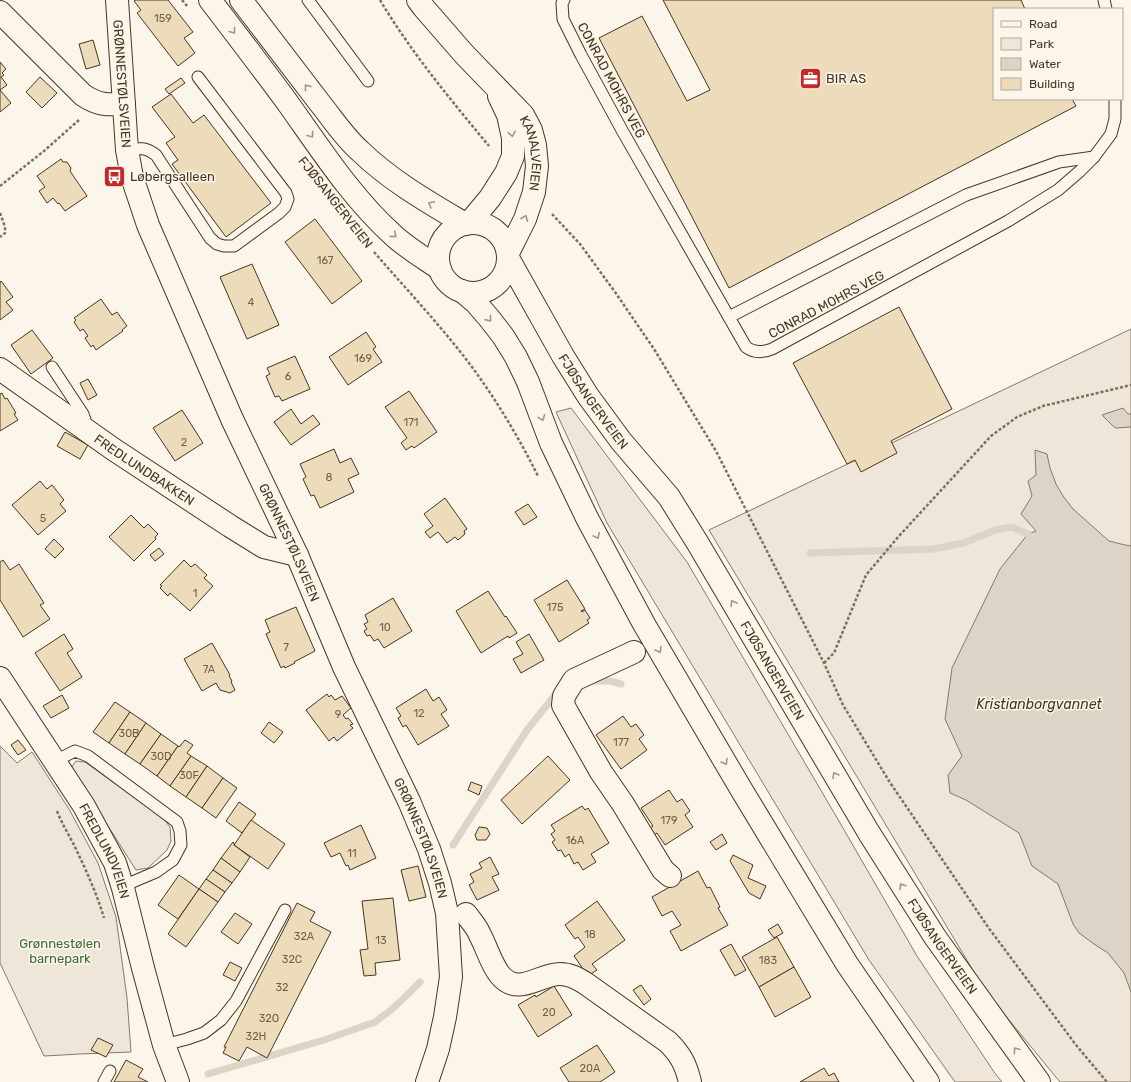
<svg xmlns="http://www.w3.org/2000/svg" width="1131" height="1082" viewBox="0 0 1131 1082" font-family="Rubik,sans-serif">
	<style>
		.green { fill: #ede6d9; stroke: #887966 }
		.water { fill: #dcd4c6; stroke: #887966 }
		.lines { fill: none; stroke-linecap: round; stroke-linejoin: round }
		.stream { stroke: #dcd4c6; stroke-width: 7 }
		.building { fill: #ecdcbc; stroke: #4a3520 }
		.lane-casing { stroke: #4a3520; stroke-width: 13 }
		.street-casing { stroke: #4a3520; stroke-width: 24 }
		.secondary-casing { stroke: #4a3520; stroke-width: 24 }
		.highway-casing { stroke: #4a3520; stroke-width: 24 }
		.path { stroke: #7f6f5c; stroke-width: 2.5; stroke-dasharray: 3 2; stroke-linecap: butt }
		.lane { stroke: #fbf6e9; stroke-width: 11 }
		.street { stroke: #fbf6e9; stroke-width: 22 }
		.secondary { stroke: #fbf6e9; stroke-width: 22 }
		.highway { stroke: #fbf6e9; stroke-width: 22 }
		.oneway { stroke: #a29684 }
		.labels { text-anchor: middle; stroke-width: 3; stroke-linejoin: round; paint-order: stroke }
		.number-label { font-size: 11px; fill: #725f47 }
		.poi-label { font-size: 13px; fill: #4a3520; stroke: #fbf6e9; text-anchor: start }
		.street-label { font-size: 13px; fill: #4a3520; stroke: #fbf6e9 }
		.park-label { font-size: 13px; fill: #436837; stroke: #fbf6e9 }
		.water-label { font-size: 14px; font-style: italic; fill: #4a3520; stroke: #fbf6e9 }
	</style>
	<rect width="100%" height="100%" fill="#fbf6e9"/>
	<g class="green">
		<path d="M1131,329V1082H1060L986,992L709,530Z"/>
		<path d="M571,408L687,562L836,816L917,956L994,1072L1002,1082H955L869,960L607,523L556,412Z"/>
		<path d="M0,746L17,763L32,752L69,809L98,863L116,917L127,998L131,1052L80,1054L44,1056L0,963Z"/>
		<path d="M76,761L85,762L163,818L170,827L171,841L167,850L148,868L136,870L71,768Z"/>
	</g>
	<g class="water">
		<path d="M1123,408L1128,414H1131V427L1115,428L1102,415Z"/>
		<path d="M1035,450L1047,454L1050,468L1056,484L1063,496L1073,509L1109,541L1125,545L1131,546V992L1124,973L1108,953L1094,944L1079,933L1073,924L1058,884L1032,866L1019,833L966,800L950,793L948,775L962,756L945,719L952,668L1000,569L1028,534L1036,531L1021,514L1032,496L1028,481L1036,475Z"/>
	</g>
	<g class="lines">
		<g class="stream">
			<path d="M810,553L933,549L964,543L995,530L1012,527L1028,534"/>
			<path d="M589,681H610L621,684"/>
			<path d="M453,845L527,730L559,690"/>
			<path d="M208,1074L324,1040L375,1022L391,1010L406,996L420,982"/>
		</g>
	</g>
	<g class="building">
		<path d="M136,0H168L193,32L184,38L195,53L178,66L137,13L141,10L134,1Z"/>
		<path d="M663,0H1021L1025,9H994V99H1072L1076,106L729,288L599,38L642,16L687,101L710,90Z"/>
		<path d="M93,40L100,65L86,69L79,44Z"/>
		<path d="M0,62L6,69L2,73L4,75L1,77L7,85L0,90Z"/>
		<path d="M40,77L57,93L42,108L26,92Z"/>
		<path d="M181,78L185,83L169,94L165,89Z"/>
		<path d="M0,90L11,103L0,112Z"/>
		<path d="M171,94L193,123L204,115L271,203L226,237L172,164L178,160L166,143L175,137L152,107Z"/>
		<path d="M61,159L63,162H67L71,168L70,171L87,196L65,211L59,203L58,204L53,198L47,203L39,191L45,187L37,176Z"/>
		<path d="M315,219L362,281L332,304L285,242Z"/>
		<path d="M252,264L279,325L247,339L220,277Z"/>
		<path d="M1,281L13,297L6,302L13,310L0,320V282Z"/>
		<path d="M101,299L112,315L117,312L127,326L122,330L123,331L96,350L93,345L91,347L85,338L88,336L83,329L80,331L74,322L76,320L74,318Z"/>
		<path d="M899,307L952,409L891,441L897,453L861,472L855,460L847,464L793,363Z"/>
		<path d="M32,330L53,358L31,374L11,345Z"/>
		<path d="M366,332L376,347L373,349L382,362L348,385L329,357Z"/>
		<path d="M295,356L310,389L282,401L279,396L275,397L266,376L270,374L267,368Z"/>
		<path d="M88,379L97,395L88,400L80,383Z"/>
		<path d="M409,391L437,432L414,448L412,446L406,450L401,443L407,438L385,407Z"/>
		<path d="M2,393L5,399L7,398L16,413L14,414L18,420L0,431V394Z"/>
		<path d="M291,409L301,424L313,415L320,424L291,445L274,422Z"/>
		<path d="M182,410L203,443L175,461L153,428Z"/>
		<path d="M65,432L88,445L80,459L57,446Z"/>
		<path d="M334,449L340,463L351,458L359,474L348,479L354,492L320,508L314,495L311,496L303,479L306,477L300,464Z"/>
		<path d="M40,481L47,489L52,485L64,500L60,504L66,511L38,535L12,505Z"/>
		<path d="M445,498L467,529L464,531L465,534L458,540L455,537L447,543L438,532L430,538L425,532L433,526L424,514Z"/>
		<path d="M528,504L537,517L524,525L515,512Z"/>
		<path d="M131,515L144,528L148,524L158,534L155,537L156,539L134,561L109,537Z"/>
		<path d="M54,539L64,549L55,558L45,549Z"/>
		<path d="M159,548L164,554L155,561L150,555Z"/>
		<path d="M3,560L10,570L19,564L44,603L40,605L50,619L23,637L0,600V562Z"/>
		<path d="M184,560L191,567L195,564L207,575L204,578L213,586L190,611L170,593L168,596L160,588L162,586L160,585Z"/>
		<path d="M567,580L585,609L581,611L582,612L585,610L590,618L587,620L589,623L559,642L534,600Z"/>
		<path d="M488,591L505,617L506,616L517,633L509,638L508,636L481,653L456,611Z"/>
		<path d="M393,598L412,631L384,648L378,639L374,641L370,635L367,636L364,631L367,629L364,624L368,622L365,615Z"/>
		<path d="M296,607L315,651L294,662L295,663L285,668L284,666L281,668L266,634L270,632L265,620Z"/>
		<path d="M64,634L73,649L67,653L82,677L60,691L35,653Z"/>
		<path d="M529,634L544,660L521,673L513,659L523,654L516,642Z"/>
		<path d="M212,643L230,675L229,676L232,681L231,682L235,690L230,693L220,690L216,683L202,691L184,659Z"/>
		<path d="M426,689L433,701L439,697L447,710L441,714L449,726L418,745L406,725L403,727L398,718L401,716L396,708Z"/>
		<path d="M327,694L329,697L331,695L335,700L342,696L351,708L343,715L346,719L348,718L353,724L350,725L353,728L337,741L334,737L329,741L306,710Z"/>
		<path d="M62,695L69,708L51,718L43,706Z"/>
		<path d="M115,702L130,712L109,743L93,732Z"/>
		<path d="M130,712L146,723L125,754L109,743Z"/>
		<path d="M623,716L631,727L636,724L644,735L639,739L647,750L621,769L596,735Z"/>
		<path d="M269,722L283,732L274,743L261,733Z"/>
		<path d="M146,723L161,734L140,764L125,754Z"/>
		<path d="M161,734L178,746L157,776L140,764Z"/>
		<path d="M18,740L26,750L18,755L11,745Z"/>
		<path d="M185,740L193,745L187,753L191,756L170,786L157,776L178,746L179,747Z"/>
		<path d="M191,756L207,766L186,797L170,786Z"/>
		<path d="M548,756L570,780L522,824L501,800Z"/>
		<path d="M207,766L223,778L202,808L186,797Z"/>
		<path d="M223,778L237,788L216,818L202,808Z"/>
		<path d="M471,782L482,786L479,795L468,790Z"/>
		<path d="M669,790L677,802L682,799L690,811L685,815L693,827L665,845L657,833L654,835L650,828L653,826L641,808Z"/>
		<path d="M239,802L256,814L242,833L226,821Z"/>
		<path d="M582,806L585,810L588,808L609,843L591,854L596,862L583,870L578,862L574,864L569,854L565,857L561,850L558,851L552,842L555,840L551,834L555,831L551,825Z"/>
		<path d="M251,820L285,844L268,869L234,845Z"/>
		<path d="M361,825L376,858L350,870L348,865L346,866L340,853L331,857L324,843Z"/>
		<path d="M479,827L487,828L490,834L486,840H477L475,835Z"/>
		<path d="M722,834L727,843L716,850L710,842Z"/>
		<path d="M233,842L234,843V845L250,857L240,872L221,858Z"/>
		<path d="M733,855L753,865L748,878L766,886L760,899L749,893L730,861Z"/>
		<path d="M490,857L499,874L492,877L499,890L477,900L469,885L474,882L470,874L482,868L479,863Z"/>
		<path d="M221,858L240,872L232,883L213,870Z"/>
		<path d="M418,866L426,897L409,901L401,870Z"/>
		<path d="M213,870L232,883L225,892L206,879Z"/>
		<path d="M698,871L707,888L710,887L720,907L718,908L728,925L681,951L670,931L681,925L672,911L662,916L652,897Z"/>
		<path d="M179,875L199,889L178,919L158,905Z"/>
		<path d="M206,879L225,892L218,902L199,889Z"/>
		<path d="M199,889L218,902L186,947L168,934Z"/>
		<path d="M393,898L400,960L375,963L376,975L364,976L360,950L368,949L362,901Z"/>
		<path d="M597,901L625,940L592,964L597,970L588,976L574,956L585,947L578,937L575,939L565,925Z"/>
		<path d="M297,903L315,912L310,921L331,932L267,1058L247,1047L239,1061L223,1053L226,1047H224Z"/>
		<path d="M235,913L252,924L238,944L221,932Z"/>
		<path d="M778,924L783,933L774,938L768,930Z"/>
		<path d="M777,937L794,967L759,987L742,957Z"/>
		<path d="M731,944L746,970L735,976L720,950Z"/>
		<path d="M230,962L242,968L235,981L223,975Z"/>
		<path d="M794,967L811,997L775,1017L759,987Z"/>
		<path d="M641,985L651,999L644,1005L633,990Z"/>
		<path d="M554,986L572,1015L538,1037L518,1005L535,995L536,997Z"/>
		<path d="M98,1038L113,1045L106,1057L91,1050Z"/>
		<path d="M597,1045L615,1072L600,1082H569L560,1068Z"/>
		<path d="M126,1060L143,1069L138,1077L148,1082H114Z"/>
		<path d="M824,1068L829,1076L834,1073L839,1082H800Z"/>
	</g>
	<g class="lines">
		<defs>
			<g id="lane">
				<path d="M308,0L368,81"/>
				<path d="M564,0L562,3L563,19L581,55L623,132L746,347C754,353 762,353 772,349L1008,221L1058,190L1080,171L1094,157L1111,134L1115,119V99"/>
				<path d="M1104,0L1106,9"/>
				<path d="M127,150C140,148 145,147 156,155L210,238L217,244L224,246H234L279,213L285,207L288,199L286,193L198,77"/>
				<path d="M729,317L966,195L1059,162L1094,157"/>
				<path d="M52,367L83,414L85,420L84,427"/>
				<path d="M55,761L75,751L88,756L177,822L180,831L181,845L173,860L156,872L123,886"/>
				<path d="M164,1045L187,1039L204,1033L221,1020L236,1001L285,910"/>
				<path d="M104,1082L110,1071"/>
			</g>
			<g id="street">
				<path id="s1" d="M117,0L127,150L132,177L148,225L232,419L297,555L344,667L409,801L429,849L440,883L447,913L451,977L445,1017L438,1049L427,1082"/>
				<path d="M0,12L83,95C98,105 106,105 124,104"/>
				<path id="s2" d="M0,369L113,449L230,526L264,547L297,555"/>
				<path d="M634,652L574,680L564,696L563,705L601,772L623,804L663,870L670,876"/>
				<path id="s3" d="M0,678L84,806L115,863L123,888L143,968L164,1045L178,1082"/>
				<path d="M466,914C471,921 477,927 480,935C487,948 491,964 500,975C518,997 539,974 560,974C570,974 577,978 585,983L668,1042C681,1055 686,1065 690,1082"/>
			</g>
			<g id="secondary">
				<path id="s4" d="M418,0L424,8L464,54L523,115L531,130L535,145L537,166L534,192L525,219L508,253"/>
				<path d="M469,223L490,198L506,173L513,156V138L508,115L499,96"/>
			</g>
			<g id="highway">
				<path d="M210,0C236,34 262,68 287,102C320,148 351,197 393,235C407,248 424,258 440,269"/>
				<path d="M241,0C267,34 293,68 319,102C332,118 344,137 360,151C391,181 428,202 465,224"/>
				<circle cx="473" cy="258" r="35"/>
				<path id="s5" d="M508,258L563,356L588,396L621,441L669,497L697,542L869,833L935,937L1039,1082"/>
				<path d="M462,291L476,303L489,318L503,336L516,357L528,382L551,443L587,518L644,624L741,789L847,964L928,1082"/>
			</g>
		</defs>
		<use href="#lane" class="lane-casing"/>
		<use href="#street" class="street-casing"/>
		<use href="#secondary" class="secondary-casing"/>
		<use href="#highway" class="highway-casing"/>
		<g class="path">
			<path d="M182,0L187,6"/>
			<path d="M380,0C411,52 450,99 489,146"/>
			<path d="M0,186L44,151L79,120"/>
			<path d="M0,213L5,227V233L0,237"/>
			<path d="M552,214L580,244L615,292L654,349L716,451L824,663L843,705L889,781L988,927L1076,1045L1107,1082"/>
			<path d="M374,252C407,290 442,327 472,367C497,401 519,438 538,476"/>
			<path d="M824,663L834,653L866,575L899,536L991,436L1017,417L1043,406L1131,385"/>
			<path d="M57,811C62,824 69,835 75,847C86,870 97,894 104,918"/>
		</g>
		<use href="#lane" class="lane"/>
		<use href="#street" class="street"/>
		<use href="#secondary" class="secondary"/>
		<use href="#highway" class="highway"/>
	</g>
	<defs><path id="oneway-chevron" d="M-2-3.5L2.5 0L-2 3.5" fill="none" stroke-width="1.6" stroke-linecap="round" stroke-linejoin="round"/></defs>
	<g class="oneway">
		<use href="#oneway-chevron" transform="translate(233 31) rotate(53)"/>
		<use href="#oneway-chevron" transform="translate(307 87) rotate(-128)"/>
		<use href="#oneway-chevron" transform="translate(512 134) rotate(80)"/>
		<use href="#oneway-chevron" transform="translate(311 135) rotate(54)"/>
		<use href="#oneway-chevron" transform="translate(431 204) rotate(-149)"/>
		<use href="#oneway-chevron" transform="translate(525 218) rotate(-68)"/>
		<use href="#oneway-chevron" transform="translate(394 235) rotate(41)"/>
		<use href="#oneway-chevron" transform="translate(489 319) rotate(51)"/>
		<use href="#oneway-chevron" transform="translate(542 418) rotate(69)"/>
		<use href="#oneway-chevron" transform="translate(597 536) rotate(62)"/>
		<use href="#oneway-chevron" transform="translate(733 603) rotate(-121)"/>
		<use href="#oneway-chevron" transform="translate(659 650) rotate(59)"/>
		<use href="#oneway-chevron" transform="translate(725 762) rotate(59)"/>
		<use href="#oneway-chevron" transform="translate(835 775) rotate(-120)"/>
		<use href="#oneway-chevron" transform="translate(902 886) rotate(-122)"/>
		<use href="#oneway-chevron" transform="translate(1016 1050) rotate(-126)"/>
	</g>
	<defs>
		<symbol id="office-square" viewBox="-11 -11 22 22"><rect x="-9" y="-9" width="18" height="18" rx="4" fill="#c62828" stroke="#fbf6e9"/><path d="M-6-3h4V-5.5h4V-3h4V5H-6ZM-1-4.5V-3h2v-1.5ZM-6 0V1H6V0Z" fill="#fff"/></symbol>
		<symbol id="bus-square" viewBox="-11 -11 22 22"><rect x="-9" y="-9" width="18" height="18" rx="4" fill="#c62828" stroke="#fbf6e9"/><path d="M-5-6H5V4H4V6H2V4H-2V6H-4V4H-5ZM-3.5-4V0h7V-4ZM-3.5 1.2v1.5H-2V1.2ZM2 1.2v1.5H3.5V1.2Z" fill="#fff"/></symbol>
	</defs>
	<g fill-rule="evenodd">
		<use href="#office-square" x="798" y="66" width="25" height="25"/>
		<use href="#bus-square" x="102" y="164" width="25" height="25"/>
	</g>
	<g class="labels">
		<g class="number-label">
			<text x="163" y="22">159</text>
			<text x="325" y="264">167</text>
			<text x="251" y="306">4</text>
			<text x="363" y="362">169</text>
			<text x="288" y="380">6</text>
			<text x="411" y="426">171</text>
			<text x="184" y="446">2</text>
			<text x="329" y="481">8</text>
			<text x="43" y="522">5</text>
			<text x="195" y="597">1</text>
			<text x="555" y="611">175</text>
			<text x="385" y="631">10</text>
			<text x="286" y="651">7</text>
			<text x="209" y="673">7A</text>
			<text x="419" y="717">12</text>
			<text x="338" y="718">9</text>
			<text x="129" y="737">30B</text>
			<text x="621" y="746">177</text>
			<text x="161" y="760">30D</text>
			<text x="189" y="779">30F</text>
			<text x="669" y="824">179</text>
			<text x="575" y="844">16A</text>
			<text x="352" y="857">11</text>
			<text x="590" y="938">18</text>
			<text x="304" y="940">32A</text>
			<text x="381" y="944">13</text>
			<text x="292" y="963">32C</text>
			<text x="768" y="964">183</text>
			<text x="282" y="991">32</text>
			<text x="549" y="1016">20</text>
			<text x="269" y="1022">32O</text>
			<text x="256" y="1040">32H</text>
			<text x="590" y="1072">20A</text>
		</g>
		<g class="poi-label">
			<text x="826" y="83">BIR AS</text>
			<text x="130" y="181">Løbergsalleen</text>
		</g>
		<g class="street-label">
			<text transform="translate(612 80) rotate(62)" y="5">CONRAD MOHRS VEG</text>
			<text dy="5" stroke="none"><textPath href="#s1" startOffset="84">GRØNNESTØLSVEIEN</textPath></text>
			<text dy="5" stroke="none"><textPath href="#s4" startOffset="196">KANALVEIEN</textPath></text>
			<text transform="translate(336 202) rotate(52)" y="5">FJØSANGERVEIEN</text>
			<text transform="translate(826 304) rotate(-28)" y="5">CONRAD MOHRS VEG</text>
			<text dy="5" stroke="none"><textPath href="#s5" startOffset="167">FJØSANGERVEIEN</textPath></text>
			<text dy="5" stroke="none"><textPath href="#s2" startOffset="176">FREDLUNDBAKKEN</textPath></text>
			<text dy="5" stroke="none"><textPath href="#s1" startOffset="576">GRØNNESTØLSVEIEN</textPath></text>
			<text dy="5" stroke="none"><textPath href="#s5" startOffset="491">FJØSANGERVEIEN</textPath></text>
			<text dy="5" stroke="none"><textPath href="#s1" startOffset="900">GRØNNESTØLSVEIEN</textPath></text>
			<text dy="5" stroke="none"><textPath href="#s3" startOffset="203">FREDLUNDVEIEN</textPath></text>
			<text dy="5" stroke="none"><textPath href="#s5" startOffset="815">FJØSANGERVEIEN</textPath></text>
		</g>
		<g class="park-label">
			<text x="60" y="948">Grønnestølen<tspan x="60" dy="15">barnepark</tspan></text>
		</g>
		<g class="water-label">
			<text x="1039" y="709">Kristianborgvannet</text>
		</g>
	</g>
	<rect x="993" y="8" width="130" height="92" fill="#fbf6e9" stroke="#b4a999"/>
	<rect x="1001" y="21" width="20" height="6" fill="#fbf6e9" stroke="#b4a999"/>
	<text x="1029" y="28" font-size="12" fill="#4a3520">Road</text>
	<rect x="1001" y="38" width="20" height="12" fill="#ede6d9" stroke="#b4a999"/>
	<text x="1029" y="48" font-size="12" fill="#4a3520">Park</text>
	<rect x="1001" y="58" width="20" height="12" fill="#dcd4c6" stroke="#b4a999"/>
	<text x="1029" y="68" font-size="12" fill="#4a3520">Water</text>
	<rect x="1001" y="78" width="20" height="12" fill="#ecdcbc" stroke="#b4a999"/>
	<text x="1029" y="88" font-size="12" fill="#4a3520">Building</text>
</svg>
